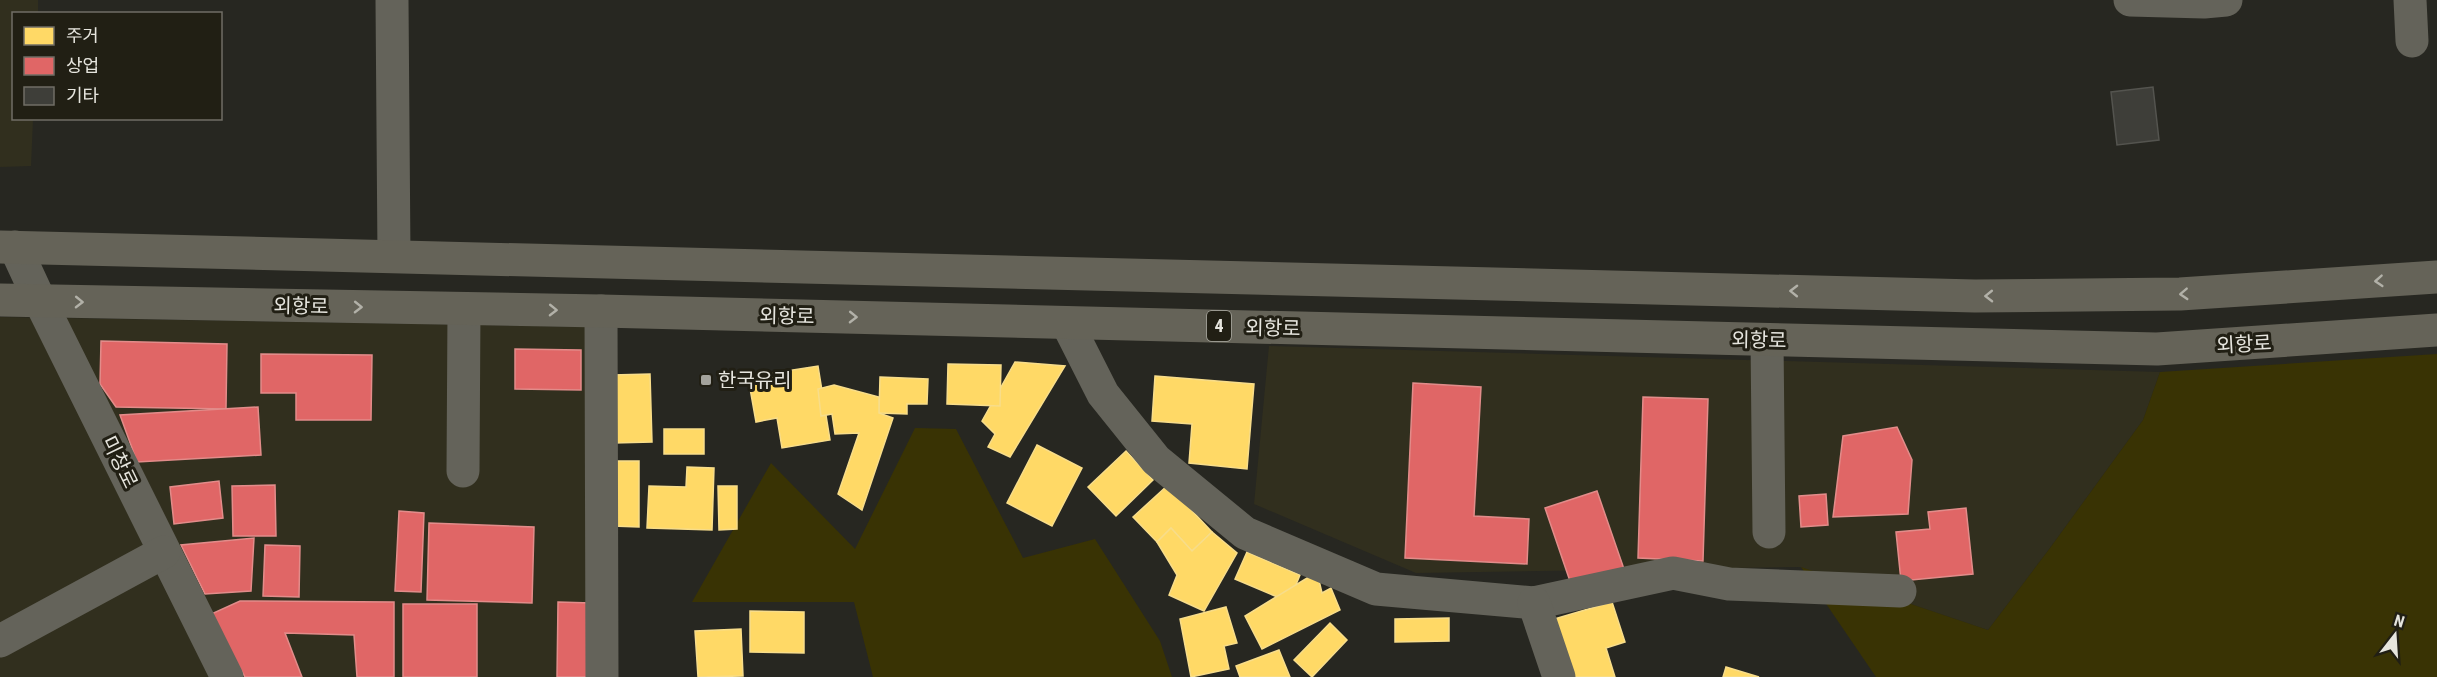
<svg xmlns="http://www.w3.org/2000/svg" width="2437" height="677" viewBox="0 0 2437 677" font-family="'Roboto Condensed','Noto Sans KR',sans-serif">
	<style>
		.built { fill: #312f1e }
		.green { fill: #393304 }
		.homes { fill: #ffd966; stroke: #f8dd8a; stroke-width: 1.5 }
		.shops { fill: #e06666; stroke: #e28c8a; stroke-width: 1.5 }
		.building { fill: #3e3e39; stroke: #54544f; stroke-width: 1.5 }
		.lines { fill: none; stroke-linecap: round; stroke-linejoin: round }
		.minor { stroke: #64635a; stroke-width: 33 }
		.major { stroke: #656358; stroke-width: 33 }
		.oneway { stroke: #b2b1a8 }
		.poi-dot { fill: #a3a29c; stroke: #211f14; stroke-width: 2 }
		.labels { text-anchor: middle; stroke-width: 6; stroke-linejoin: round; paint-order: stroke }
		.shield { fill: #211f14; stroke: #abaaa1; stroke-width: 1.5 }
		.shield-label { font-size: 18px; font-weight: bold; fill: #e6e5de }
		.street-label { font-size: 20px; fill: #e6e5de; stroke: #211f14 }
		.poi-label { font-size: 20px; fill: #e6e5de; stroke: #211f14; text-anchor: start }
	</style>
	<rect width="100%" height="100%" fill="#272721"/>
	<g class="built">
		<path d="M0,0H38V13L14,14V118L33,119L31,166L0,167Z"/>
		<path d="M0,317L592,327L586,677H0Z"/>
		<path d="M1269,346L2160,372L2143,420L2050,548L1988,630L1800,567L1416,573L1254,504Z"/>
	</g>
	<g class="green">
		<path d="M2437,354V677H1876L1801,567L1988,630L2050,548L2143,420L2160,372Z"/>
		<path d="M915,428L956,429L1023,558L1095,539L1160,641L1172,677H873L854,602H692L771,463L855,549Z"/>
	</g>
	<g class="homes">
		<path d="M1015,362L1065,366L1010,457L988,447L995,434L982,421Z"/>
		<path d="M948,364L1001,365L1000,406L947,404Z"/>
		<path d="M818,366L830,440L782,448L777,418L756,422L748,377Z"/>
		<path d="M650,374L652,442L614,443L612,375Z"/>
		<path d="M1155,376L1254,384L1247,469L1189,463L1192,424L1152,421Z"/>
		<path d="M880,377L928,379L927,404H907V414L879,413Z"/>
		<path d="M834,385L879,397V413L893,418L862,510L838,494L859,433L835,434L832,414L821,416L818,389Z"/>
		<rect x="664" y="429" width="40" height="25"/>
		<path d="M1037,445L1082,468L1052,526L1007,503Z"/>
		<path d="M1126,451L1153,480L1116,516L1088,487Z"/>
		<path d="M612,461H639V527L612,526Z"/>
		<path d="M687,467L714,468L712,530L647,528L649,486L686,487Z"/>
		<path d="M1168,485L1212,532L1192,551L1171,528L1157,542L1133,517Z"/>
		<path d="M718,486H737V529L719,530Z"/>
		<path d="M1171,528L1192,551L1212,532L1237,553L1204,611L1169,595L1177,575L1157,542Z"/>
		<path d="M1247,552L1300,575L1289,602L1235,579Z"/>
		<path d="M1317,572L1322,593L1331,588L1340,610L1262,649L1245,616Z"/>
		<path d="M1612,602L1625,642L1606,648L1615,677H1569L1551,620Z"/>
		<path d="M1226,607L1237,643L1224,646L1229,669L1191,677L1180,619Z"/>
		<path d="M750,611L804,612V653L750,652Z"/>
		<path d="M1449,618V641L1395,642V619Z"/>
		<path d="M1330,623L1347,640L1312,677L1294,660Z"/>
		<path d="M741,629L743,676L698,677L695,631Z"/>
		<path d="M1279,650L1290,677H1240L1236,666Z"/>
		<path d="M1726,667L1759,677H1723Z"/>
	</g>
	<g class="shops">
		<path d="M101,341L227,344L226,409L116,407L100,384Z"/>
		<path d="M515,349L581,350V390L515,389Z"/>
		<path d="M261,354L372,355L371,420H296V393H261Z"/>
		<path d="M1413,383L1481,387L1474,516L1529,519L1527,564L1405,558Z"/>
		<path d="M1643,397L1708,399L1703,561L1638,558Z"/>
		<path d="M258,407L261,455L137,462L120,415Z"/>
		<path d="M1897,427L1912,460L1908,514L1833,517L1843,436Z"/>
		<path d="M219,481L223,518L174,524L170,487Z"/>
		<path d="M275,485L276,536H233L232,486Z"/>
		<path d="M1597,491L1624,569L1572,587L1545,508Z"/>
		<path d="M1826,494L1828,525L1801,527L1799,496Z"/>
		<path d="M1966,508L1973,574L1901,581L1896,532L1930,529L1928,512Z"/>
		<path d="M399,511L424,513L421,592L395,591Z"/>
		<path d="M429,523L534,527L532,603L427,600Z"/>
		<path d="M254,538L251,591L205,594L181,545Z"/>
		<path d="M265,545L300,546L299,597L263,596Z"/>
		<path d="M240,601L394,602V677H357L354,635L285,633L302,677H245L209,615Z"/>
		<path d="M558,602L591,603L590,677H557Z"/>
		<rect x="403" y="604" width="74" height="73"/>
	</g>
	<path class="building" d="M2153,87L2159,140L2117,145L2111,92Z"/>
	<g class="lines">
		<g class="minor">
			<path d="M392,0L394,256"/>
			<path d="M2130,0L2204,2L2226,0"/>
			<path d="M2410,0L2412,41"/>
			<path d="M15,247L40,301L227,677"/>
			<path d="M601,311L602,677"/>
			<path d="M1067,323L1103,394L1156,460L1245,533L1376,589L1534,603L1673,573L1729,584L1900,591"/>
			<path d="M1767,340L1769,532"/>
			<path d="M463,471L464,309"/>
			<path d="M1534,603L1559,677"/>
			<path d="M0,641L164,552"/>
		</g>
		<g class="major">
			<path d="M0,247L1975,296L2180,294L2437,277"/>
			<path d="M0,300L601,311L2157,349L2437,330"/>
		</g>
	</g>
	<defs><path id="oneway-chevron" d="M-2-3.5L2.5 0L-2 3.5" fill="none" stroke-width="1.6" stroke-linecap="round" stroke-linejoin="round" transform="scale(1.5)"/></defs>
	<g class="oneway">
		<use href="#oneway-chevron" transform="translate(2379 281) rotate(176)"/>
		<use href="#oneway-chevron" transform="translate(1794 291) rotate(-179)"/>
		<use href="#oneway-chevron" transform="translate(2184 294) rotate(177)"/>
		<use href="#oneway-chevron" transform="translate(1989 296) rotate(179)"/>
		<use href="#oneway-chevron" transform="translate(79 302) rotate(1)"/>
		<use href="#oneway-chevron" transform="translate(358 307) rotate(1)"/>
		<use href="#oneway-chevron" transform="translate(553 310) rotate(1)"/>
		<use href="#oneway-chevron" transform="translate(853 317) rotate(1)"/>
	</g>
	<rect class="poi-dot" x="700" y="374" width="12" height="12" rx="3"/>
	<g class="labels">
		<rect class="shield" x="1207" y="311" width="24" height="30" rx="4.5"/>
		<g class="shield-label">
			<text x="1219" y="332">4</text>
		</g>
		<g class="street-label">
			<text transform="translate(301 306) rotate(1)" y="7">외항로</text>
			<text transform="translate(787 316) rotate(1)" y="7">외항로</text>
			<text transform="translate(1273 328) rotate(1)" y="7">외항로</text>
			<text transform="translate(1759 340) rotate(1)" y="7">외항로</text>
			<text transform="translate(2244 344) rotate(-3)" y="7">외항로</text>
			<text transform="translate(120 462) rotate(64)" y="7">미창로</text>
		</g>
		<g class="poi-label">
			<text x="718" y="387">한국유리</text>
		</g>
	</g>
	<rect x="12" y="12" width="210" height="108" fill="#211f14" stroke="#706e65" stroke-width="1.5"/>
	<rect x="24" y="27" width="30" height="18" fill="#ffd966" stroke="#706e65" stroke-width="1.5"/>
	<text x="66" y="42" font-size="18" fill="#e6e5de">주거</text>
	<rect x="24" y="57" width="30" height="18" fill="#e06666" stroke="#706e65" stroke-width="1.5"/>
	<text x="66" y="72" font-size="18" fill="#e6e5de">상업</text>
	<rect x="24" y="87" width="30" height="18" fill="#3e3e39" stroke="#706e65" stroke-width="1.5"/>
	<text x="66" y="102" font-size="18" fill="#e6e5de">기타</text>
	<g transform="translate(2395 635) rotate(17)" stroke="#211f14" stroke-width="4.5" paint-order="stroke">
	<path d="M0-4.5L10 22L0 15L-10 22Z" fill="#e6e5de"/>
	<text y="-9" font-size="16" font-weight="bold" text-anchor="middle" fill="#e6e5de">N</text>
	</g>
</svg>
